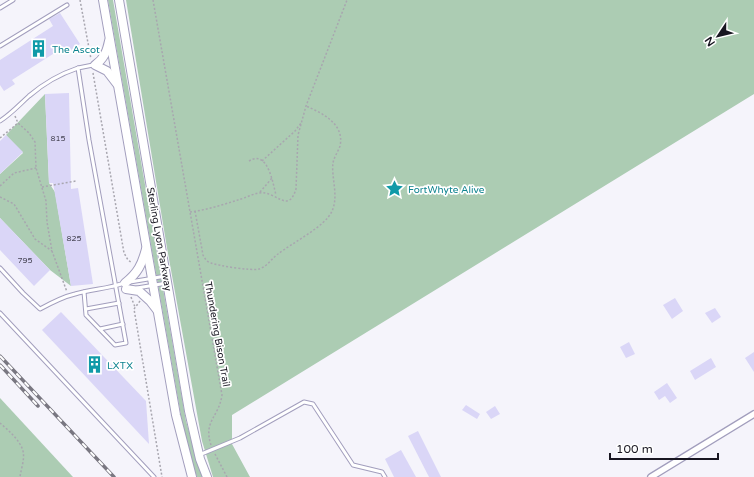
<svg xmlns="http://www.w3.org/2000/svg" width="754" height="477" viewBox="0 0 754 477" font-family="'Varela Round',sans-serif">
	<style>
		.green { fill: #acccb3 }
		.building { fill: #dad6f7 }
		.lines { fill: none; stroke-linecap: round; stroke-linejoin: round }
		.service-casing { stroke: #a29ebd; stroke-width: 5 }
		.minor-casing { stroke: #a29ebd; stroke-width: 8 }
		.secondary-casing { stroke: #a29ebd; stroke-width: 10 }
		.path { stroke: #a8a6af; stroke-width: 1.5; stroke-dasharray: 2 2; stroke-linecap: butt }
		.service { stroke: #fff; stroke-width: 3 }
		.minor { stroke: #fff; stroke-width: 5.5 }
		.secondary { stroke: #fff; stroke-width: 8 }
		.rail-casing { stroke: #797781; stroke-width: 3.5 }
		.rail { stroke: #fff; stroke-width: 2; stroke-dasharray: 6; stroke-linecap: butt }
		.labels { text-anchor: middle; stroke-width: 3.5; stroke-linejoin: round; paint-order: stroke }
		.number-label { font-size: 8px; fill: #484656 }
		.culture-label { font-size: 10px; fill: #0d838f; stroke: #fff; text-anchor: start }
		.street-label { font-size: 10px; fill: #181621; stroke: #fff }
	</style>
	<rect width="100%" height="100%" fill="#f5f4fb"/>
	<g class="green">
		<path d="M108,0H113L186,421L202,477H197L192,463L184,433Z"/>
		<path d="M126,0H754V94L232,415V444L250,477H213L202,441L167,248Z"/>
		<path d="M45,94L49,183L55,192L71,286L50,270L0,218V174L23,153L6,135Z"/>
		<path d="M0,398L73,477H0Z"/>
	</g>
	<g class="building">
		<path d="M60,13L80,44L68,52L64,47L12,80L15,84L4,91L0,85V60L53,26L49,19Z"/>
		<path d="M69,93L71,189L78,188L93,284L71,286L53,183H49L45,94Z"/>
		<path d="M6,135L23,152L0,174V141Z"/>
		<path d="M0,218L50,270L34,286L0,250Z"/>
		<path d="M675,298L683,311L672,319L663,305Z"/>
		<path d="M715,308L721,317L712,323L705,313Z"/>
		<path d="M61,312L146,401L149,444L42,330Z"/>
		<path d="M629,342L635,354L626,358L620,347Z"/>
		<path d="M754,352V372L745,358Z"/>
		<path d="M711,358L716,367L695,380L690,371Z"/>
		<path d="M667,383L677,398L670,403L665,396L659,400L654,392Z"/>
		<path d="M466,405L480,414L477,419L462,410Z"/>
		<path d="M495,406L500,414L491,419L486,412Z"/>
		<path d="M418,431L441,477H429L408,436Z"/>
		<path d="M401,450L416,477H394L385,459Z"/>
	</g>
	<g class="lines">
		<defs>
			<g id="service">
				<path d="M0,8L13,0"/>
				<path d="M0,46L67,5"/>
				<path d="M0,121C11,114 19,105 29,96C43,84 60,74 78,68"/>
				<path d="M0,268L23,293L40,309C51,303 62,297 75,294C91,289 108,289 124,283"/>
				<path d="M130,282L166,276"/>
				<path d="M137,288L167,283"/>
				<path d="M84,292L86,315L115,345L126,343L89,140L78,68L93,65"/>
				<path d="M86,309L119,303"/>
				<path d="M0,313L154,477"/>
				<path d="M100,329L123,324"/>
				<path d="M199,455L240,438L304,402L313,404L353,465L382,472L385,477"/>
			</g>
			<path id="minor" d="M651,477L754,414"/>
			<g id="secondary">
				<path d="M103,0L176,415L192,477"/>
				<path d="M119,0L189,411L200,459L207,477"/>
				<path d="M109,41C107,51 104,59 95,65L107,71L117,84"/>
				<path d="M125,283C138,273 142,264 146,249"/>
				<path d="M126,289L139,291L150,301L157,310"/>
			</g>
		</defs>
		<use href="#service" class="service-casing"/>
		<use href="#minor" class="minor-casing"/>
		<use href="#secondary" class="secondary-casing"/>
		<g class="path">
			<path d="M80,0L91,59"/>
			<path d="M153,0L222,395C219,417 203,421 211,445"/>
			<path d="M93,73L124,253L128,260L132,263"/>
			<path d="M15,116L18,123L29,133L35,142L36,168L46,201L47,222L52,251L67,292"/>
			<path d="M0,138L18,123"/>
			<path d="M249,161C268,149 273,184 276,195"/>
			<path d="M262,161L295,131L301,123"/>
			<path d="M0,186L14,173L36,168"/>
			<path d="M42,187L76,181"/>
			<path d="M260,192L272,178"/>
			<path d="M0,197L14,204L35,239L52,251"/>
			<path d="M195,211L203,255C205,259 207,262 211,263C220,266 251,271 259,269C267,267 272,258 278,254C292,243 326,226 332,211C339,196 331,177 333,163C334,157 338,152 340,146C345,124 322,113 306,106"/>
			<path d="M190,212C207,210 225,204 241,199C247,197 253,194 259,193C276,190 288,215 296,189L298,135L306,106L347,0"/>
			<path d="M131,297L135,307"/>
			<path d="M140,301L134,309L162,477"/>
			<path d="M0,423C8,430 20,440 23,451C25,459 21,469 20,477"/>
			<path d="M215,454L227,477"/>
		</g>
		<use href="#service" class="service"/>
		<use href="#minor" class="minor"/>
		<use href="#secondary" class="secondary"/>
		<defs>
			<g id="rail">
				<path d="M0,356L114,477"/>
				<path d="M0,365L38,406"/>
			</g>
		</defs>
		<use href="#rail" class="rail-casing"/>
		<use href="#rail" class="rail"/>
	</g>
	<defs>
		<symbol id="building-bare" viewBox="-9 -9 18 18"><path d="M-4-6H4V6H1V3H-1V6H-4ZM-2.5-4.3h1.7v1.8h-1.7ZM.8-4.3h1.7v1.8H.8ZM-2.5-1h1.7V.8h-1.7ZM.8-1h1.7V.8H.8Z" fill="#0f9aa8" stroke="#fff" stroke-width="2.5" paint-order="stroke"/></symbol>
		<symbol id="sight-bare" viewBox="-9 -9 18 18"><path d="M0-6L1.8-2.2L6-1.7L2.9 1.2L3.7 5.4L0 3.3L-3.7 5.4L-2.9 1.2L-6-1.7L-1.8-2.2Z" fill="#0f9aa8" stroke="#fff" stroke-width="2.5" paint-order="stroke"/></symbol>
	</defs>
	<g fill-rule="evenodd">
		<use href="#building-bare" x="26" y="36" width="25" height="25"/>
		<use href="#sight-bare" x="382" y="176" width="25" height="25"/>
		<use href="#building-bare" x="82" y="352" width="25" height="25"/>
	</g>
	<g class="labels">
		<g class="number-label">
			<text x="58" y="141">815</text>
			<text x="74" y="241">825</text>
			<text x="25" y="263">795</text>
		</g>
		<g class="culture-label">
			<text x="52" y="53">The Ascot</text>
			<text x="408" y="193">FortWhyte Alive</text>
			<text x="107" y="369">LXTX</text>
		</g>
		<g class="street-label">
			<text transform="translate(160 239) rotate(80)" y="4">Sterling Lyon Parkway</text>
			<text transform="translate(218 334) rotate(80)" y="4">Thundering Bison Trail</text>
		</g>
	</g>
	<g transform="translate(718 36) rotate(235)" stroke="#ffffff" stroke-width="3" paint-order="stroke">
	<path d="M0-3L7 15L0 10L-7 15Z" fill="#181621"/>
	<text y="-6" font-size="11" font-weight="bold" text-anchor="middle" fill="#181621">N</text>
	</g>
	<path d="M610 453v6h108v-6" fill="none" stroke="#181621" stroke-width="2"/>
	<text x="616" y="453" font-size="12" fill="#181621" stroke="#ffffff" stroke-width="3" paint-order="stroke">100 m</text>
</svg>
